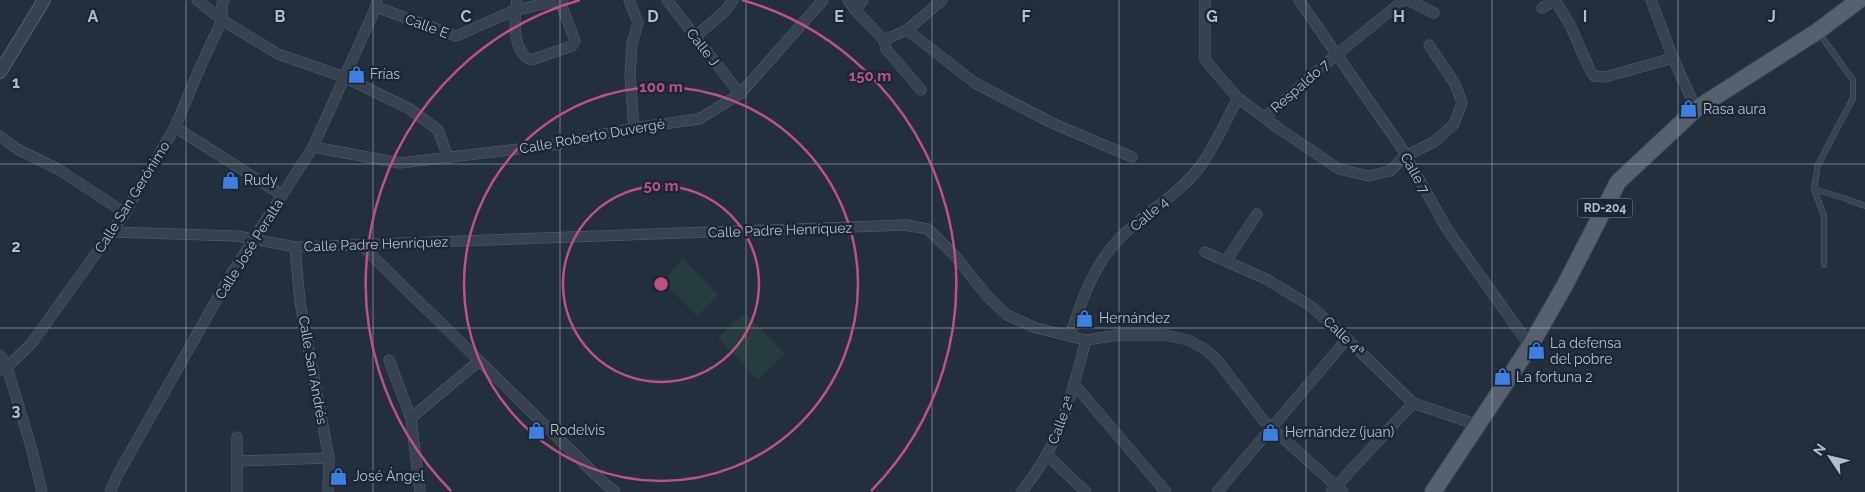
<svg xmlns="http://www.w3.org/2000/svg" width="1865" height="492" viewBox="0 0 1865 492" font-family="Raleway,sans-serif">
	<style>
		.green { fill: #263c3f }
		.lines { fill: none; stroke-linecap: round; stroke-linejoin: round }
		.service-casing { stroke: #565f6c; stroke-width: 6 }
		.minor-casing { stroke: #565f6c; stroke-width: 11 }
		.tertiary-casing { stroke: #565f6c; stroke-width: 14 }
		.primary-casing { stroke: #414a57; stroke-width: 18 }
		.service { stroke: #38414e; stroke-width: 5 }
		.minor { stroke: #38414e; stroke-width: 10 }
		.tertiary { stroke: #38414e; stroke-width: 12 }
		.primary { stroke: #56606e; stroke-width: 16 }
		.grid { fill: none; stroke: #b4bcc9; stroke-width: 1; stroke-opacity: 0.55 }
		.ring { fill: none; stroke: #bd5182; stroke-width: 2.5 }
		.labels { text-anchor: middle; stroke-width: 5; stroke-linejoin: round; paint-order: stroke }
		.shield { fill: #1d2633; stroke: #878f9c; stroke-width: 1 }
		.shield-label { font-size: 12px; font-weight: bold; fill: #b4bcc9 }
		.street-label { font-size: 14px; fill: #b4bcc9; stroke: #1d2633 }
		.poi-label { font-size: 14px; fill: #b4bcc9; stroke: #1d2633; text-anchor: start }
		.grid-label { font-size: 16px; text-anchor: middle; font-weight: bold; fill: #b4bcc9; stroke: #1d2633; stroke-width: 5; stroke-linejoin: round; paint-order: stroke }
		.centre { fill: #bd5182; stroke: #1d2633; stroke-width: 2.5 }
		.ring-label { font-size: 15px; text-anchor: middle; font-weight: bold; fill: #bd5182; stroke: #1d2633; stroke-width: 5; stroke-linejoin: round; paint-order: stroke }
	</style>
	<rect width="100%" height="100%" fill="#242f3e"/>
	<g class="green">
		<path d="M683,259L718,295L697,316L662,281Z"/>
		<path d="M745,313L785,354L758,380L718,338Z"/>
	</g>
	<g class="lines">
		<defs>
			<g id="service">
				<path d="M1819,33L1853,80V98L1818,165L1814,189L1824,216V265"/>
				<path d="M1814,189L1844,198L1865,206"/>
			</g>
			<g id="minor">
				<path d="M197,0L222,20L278,54L344,77L410,109L438,130L448,157"/>
				<path d="M517,0C514,17 512,52 531,60L572,46L575,41L560,1"/>
				<path d="M629,0L638,23L632,44L630,76L634,128"/>
				<path d="M667,0L740,94"/>
				<path d="M848,0L855,10L884,40L907,30L942,0"/>
				<path d="M1205,0V60L1238,98L1281,130L1339,169L1369,176L1390,171L1405,156L1434,142L1454,124L1462,103L1455,84L1429,45"/>
				<path d="M1299,0L1401,147L1447,229L1530,346"/>
				<path d="M1408,0L1434,13"/>
				<path d="M1555,0L1570,25L1590,70L1594,76L1605,77L1673,58"/>
				<path d="M1651,0L1673,58L1696,109"/>
				<path d="M376,7L456,36L515,10L563,0"/>
				<path d="M1542,8L1555,0"/>
				<path d="M855,10L863,0"/>
				<path d="M907,30L975,83L1052,123L1132,157"/>
				<path d="M695,37L725,11L733,0"/>
				<path d="M884,40L886,49L921,90"/>
				<path d="M1264,118L1336,55L1404,0"/>
				<path d="M175,127L282,195"/>
				<path d="M0,136L17,149L58,169L125,213"/>
				<path d="M313,147L400,163L552,145L634,128L699,119L740,94L823,0"/>
				<path d="M113,232L237,236L295,247L905,225L928,229L955,256L988,297L1007,315L1036,328L1086,340L1119,335H1165L1188,340L1205,349L1217,360L1263,420L1343,492"/>
				<path d="M360,244L601,480L615,492"/>
				<path d="M295,247L300,302L329,458L328,492"/>
				<path d="M1205,252L1266,279L1312,307L1347,339L1413,403L1478,425"/>
				<path d="M1226,261L1257,214"/>
				<path d="M1070,335C1082,301 1093,266 1118,240C1143,214 1176,197 1199,168C1213,150 1226,120 1238,98"/>
				<path d="M0,355L7,367L32,450L42,492"/>
				<path d="M389,360L411,418"/>
				<path d="M0,370L7,367L31,344L125,213L175,127L202,63L222,20V4L224,0"/>
				<path d="M1074,384L1166,492"/>
				<path d="M237,437V492"/>
				<path d="M1048,456L1086,492"/>
				<path d="M237,461L329,458"/>
				<path d="M110,492L118,474L230,276L313,147L376,7L377,0"/>
				<path d="M420,492L411,418L479,361"/>
				<path d="M1021,492C1060,447 1071,395 1086,340"/>
				<path d="M1217,492L1347,339"/>
				<path d="M1331,492L1413,403"/>
			</g>
			<path id="tertiary" d="M0,72L44,0"/>
			<path id="primary" d="M1433,492L1530,346L1565,285L1618,182L1696,109L1818,31L1859,0"/>
		</defs>
		<use href="#service" class="service-casing"/>
		<use href="#minor" class="minor-casing"/>
		<use href="#tertiary" class="tertiary-casing"/>
		<use href="#primary" class="primary-casing"/>
		<use href="#service" class="service"/>
		<use href="#minor" class="minor"/>
		<use href="#tertiary" class="tertiary"/>
		<use href="#primary" class="primary"/>
	</g>
	<path class="grid" d="M186,0V492M373,0V492M560,0V492M746,0V492M932,0V492M1119,0V492M1306,0V492M1492,0V492M1678,0V492M0,164H1865M0,328H1865"/>
	<g class="ring">
		<circle cx="661" cy="284" r="98"/>
		<circle cx="661" cy="284" r="197"/>
		<path d="M451 491A295 295 0 0 1 580 0M742 0A295 295 0 0 1 871 491"/>
	</g>
	<defs>
		<symbol id="shop-bare" viewBox="-9 -9 18 18"><path d="M-5-2.5h2.3a2.7 3.5 0 0 1 5.4 0H5L5.5 6h-11ZM-1.5-2.5h3a1.5 2.3 0 0 0-3 0Z" fill="#3f7fe0" stroke="#1d2633" stroke-width="2.5" paint-order="stroke"/></symbol>
	</defs>
	<g fill-rule="evenodd">
		<use href="#shop-bare" x="344" y="62" width="25" height="25"/>
		<use href="#shop-bare" x="1676" y="96" width="25" height="25"/>
		<use href="#shop-bare" x="218" y="168" width="25" height="25"/>
		<use href="#shop-bare" x="1072" y="306" width="25" height="25"/>
		<use href="#shop-bare" x="1524" y="338" width="25" height="25"/>
		<use href="#shop-bare" x="1490" y="364" width="25" height="25"/>
		<use href="#shop-bare" x="524" y="418" width="25" height="25"/>
		<use href="#shop-bare" x="1258" y="420" width="25" height="25"/>
		<use href="#shop-bare" x="326" y="464" width="25" height="25"/>
	</g>
	<g class="labels">
		<rect class="shield" x="1577.5" y="198.5" width="55" height="19" rx="4"/>
		<g class="shield-label">
			<text x="1605" y="212">RD-204</text>
		</g>
		<g class="street-label">
			<text transform="translate(427 26) rotate(20)" y="5">Calle E</text>
			<text transform="translate(703 47) rotate(52)" y="5">Calle J</text>
			<text transform="translate(1300 86) rotate(-41)" y="5">Respaldo 7</text>
			<text transform="translate(592 136) rotate(-10)" y="5">Calle Roberto Duvergé</text>
			<text transform="translate(1415 173) rotate(61)" y="5">Calle 7</text>
			<text transform="translate(132 197) rotate(-58)" y="5">Calle San Gerónimo</text>
			<text transform="translate(1149 214) rotate(-40)" y="5">Calle 4</text>
			<text transform="translate(780 230) rotate(-2)" y="5">Calle Padre Henríquez</text>
			<text transform="translate(376 244) rotate(-2)" y="5">Calle Padre Henríquez</text>
			<text transform="translate(249 249) rotate(-58)" y="5">Calle José Peralta</text>
			<text transform="translate(1344 336) rotate(43)" y="5">Calle 4ª</text>
			<text transform="translate(313 370) rotate(80)" y="5">Calle San Andrés</text>
			<text transform="translate(1061 420) rotate(-69)" y="5">Calle 2ª</text>
		</g>
		<g class="poi-label">
			<text x="370" y="79">Frías</text>
			<text x="1703" y="114">Rasa aura</text>
			<text x="244" y="185">Rudy</text>
			<text x="1099" y="323">Hernández</text>
			<text x="1550" y="348">La defensa<tspan x="1550" dy="16">del pobre</tspan></text>
			<text x="1516" y="382">La fortuna 2</text>
			<text x="550" y="435">Rodelvis</text>
			<text x="1285" y="437">Hernández (juan)</text>
			<text x="353" y="481">José Ángel</text>
		</g>
	</g>
	<g class="grid-label">
		<text x="93" y="22">A</text>
		<text x="280" y="22">B</text>
		<text x="466" y="22">C</text>
		<text x="653" y="22">D</text>
		<text x="839" y="22">E</text>
		<text x="1026" y="22">F</text>
		<text x="1212" y="22">G</text>
		<text x="1399" y="22">H</text>
		<text x="1585" y="22">I</text>
		<text x="1772" y="22">J</text>
		<text x="16" y="88">1</text>
		<text x="16" y="252">2</text>
		<text x="16" y="416">3</text>
	</g>
	<circle cx="661" cy="284" r="8" class="centre"/>
	<g class="ring-label">
		<text x="870" y="81">150 m</text>
		<text x="661" y="92">100 m</text>
		<text x="661" y="191">50 m</text>
	</g>
	<g transform="translate(1830 457) rotate(305)" stroke="#1d2633" stroke-width="4" paint-order="stroke">
	<path d="M0-4L9 19L0 12L-9 19Z" fill="#b4bcc9"/>
	<text y="-8" font-size="14" font-weight="bold" text-anchor="middle" fill="#b4bcc9">N</text>
	</g>
</svg>
